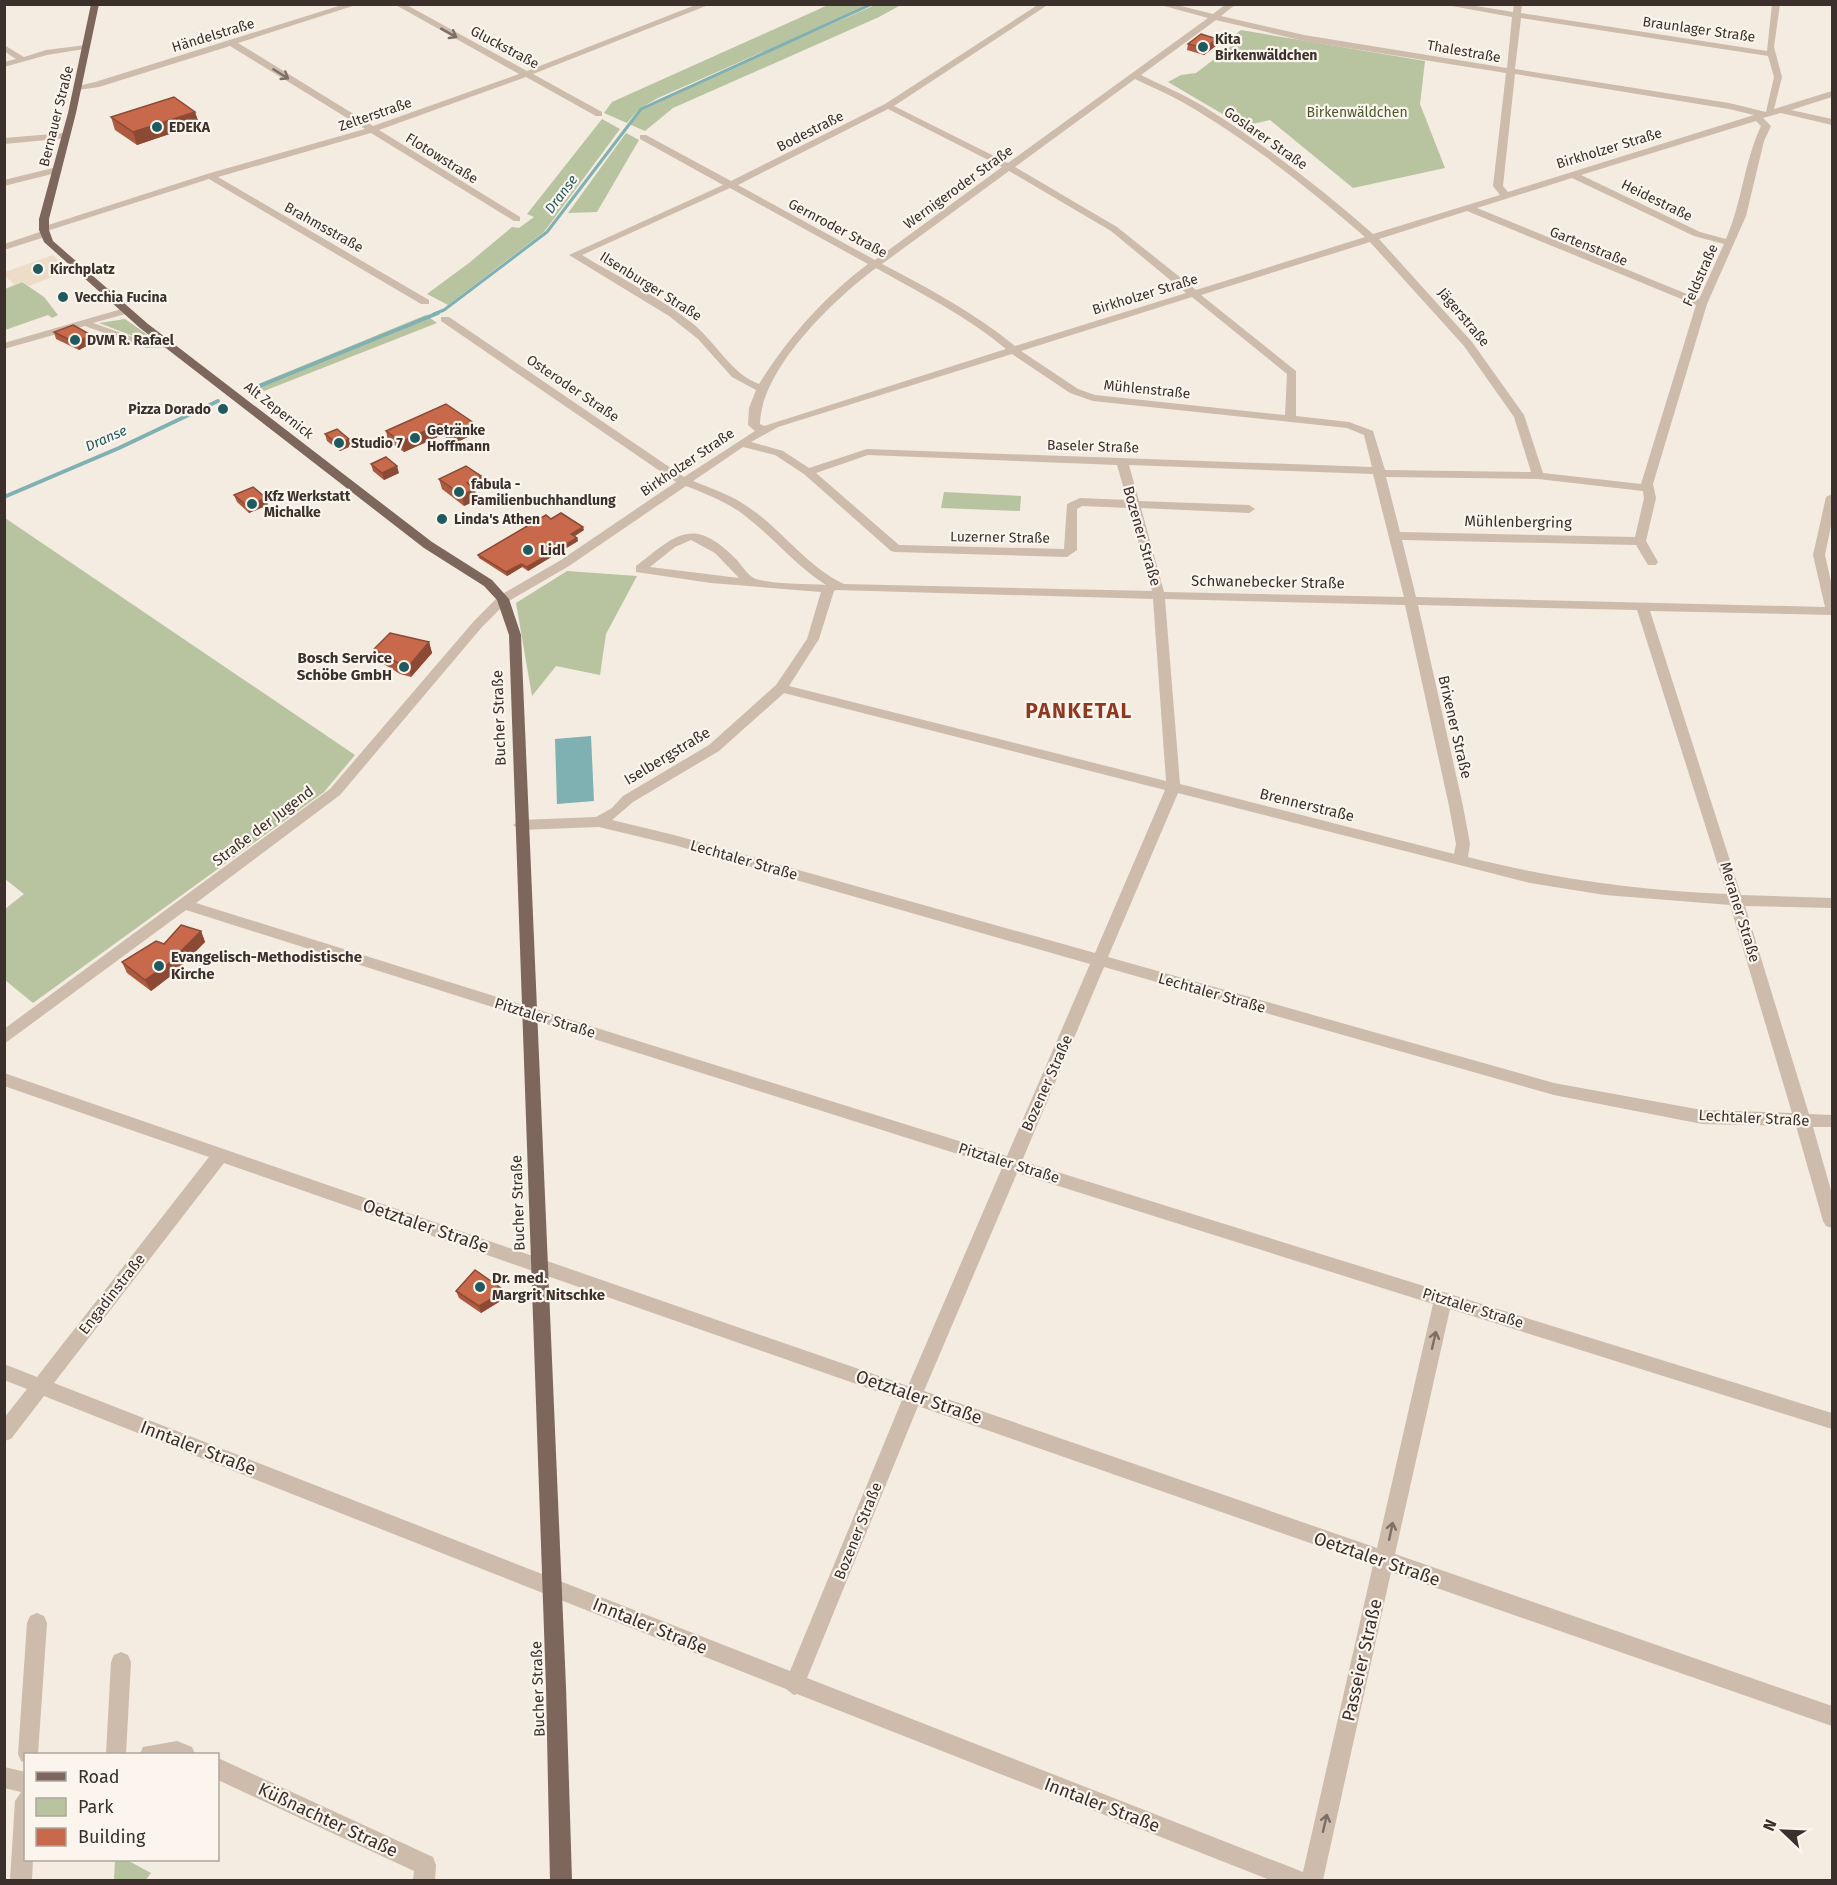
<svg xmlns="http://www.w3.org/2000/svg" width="1837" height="1885" viewBox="0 0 1837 1885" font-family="'Fira Sans',sans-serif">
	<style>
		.green { fill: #b8c4a0 }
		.plaza { fill: #ecdcc8 }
		.water { fill: #7fb0b2 }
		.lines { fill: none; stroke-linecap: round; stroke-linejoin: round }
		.stream-far1 { stroke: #7fb0b2; stroke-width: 3 }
		.stream { stroke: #7fb0b2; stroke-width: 4 }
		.minor { fill: #cdbbac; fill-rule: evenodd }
		.major { fill: #7d675c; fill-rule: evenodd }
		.wall { fill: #ac5a40 }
		.shaded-wall { fill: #8c4a34 }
		.building { fill: #c8694b; stroke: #8c4a34; stroke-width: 1.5 }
		.oneway { stroke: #7d6f65 }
		.poi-dot { fill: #1f5a5e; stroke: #fbf5ee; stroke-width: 2 }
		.labels { text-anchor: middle; stroke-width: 4.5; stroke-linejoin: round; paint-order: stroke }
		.far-street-label { font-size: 14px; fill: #3b302b; stroke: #fbf5ee }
		.far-poi-label { font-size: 14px; font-weight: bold; fill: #3b302b; stroke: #fbf5ee; text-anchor: start }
		.far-park-label { font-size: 14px; fill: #4a5a2e; stroke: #fbf5ee }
		.far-water-label { font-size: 14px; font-style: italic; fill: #1f5a5e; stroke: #fbf5ee }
		.street-label { font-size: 15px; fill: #3b302b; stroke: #fbf5ee }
		.poi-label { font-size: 15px; font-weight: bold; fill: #3b302b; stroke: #fbf5ee; text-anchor: start }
		.near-street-label { font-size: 18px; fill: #3b302b; stroke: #fbf5ee }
		.district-label { font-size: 21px; font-weight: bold; letter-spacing: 1.5px; fill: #8c3b22; stroke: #fbf5ee }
	</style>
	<rect width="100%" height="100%" fill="#f4ebe1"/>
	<g class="green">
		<path d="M828,5H869L658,98L639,109L627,123L604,113L612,102Z"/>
		<path d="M875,5H901L879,17L673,108L645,131L629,124L642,109L660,99Z"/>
		<path d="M1241,30L1425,61L1420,104L1445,168L1353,188L1270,120L1243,126L1168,82L1181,75L1196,73L1243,37L1236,34Z"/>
		<path d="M602,119L620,129L544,232L448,305L427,294L469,263L512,227L519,228L534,217L527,214Z"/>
		<path d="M626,133L639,140L597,212L568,213Z"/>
		<path d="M22,282L44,297L58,315L52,318L48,315L5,330V289Z"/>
		<path d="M426,315L437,323L264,391L256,385Z"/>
		<path d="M125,319L159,343H151L99,323Z"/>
		<path d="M944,492L1021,496L1020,511L941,508Z"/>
		<path d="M5,518L355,755L324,792L33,1003L5,980V909L24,894L5,879Z"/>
		<path d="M567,571L637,576L606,634L600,675L556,666L532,696L516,603Z"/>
		<path d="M115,1860H127L151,1873L146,1880H114Z"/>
	</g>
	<path class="plaza" d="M53,255L64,266V272L29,286L23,282L15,285L5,276V272Z"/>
	<path class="water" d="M591,736L594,801L557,804L555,739Z"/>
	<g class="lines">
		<path class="stream-far1" d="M434,314L444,310L547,232L641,109L872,4"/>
		<g class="stream">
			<path d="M257,387L438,313"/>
			<path d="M4,497L119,448L218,401"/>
		</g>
		<g class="minor">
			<path d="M345,4H359L238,43L373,126L519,74L394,4H405L527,71L698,4H711L533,74L602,112V116H596L526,77L379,130L520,217V221H514L371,133L218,177L429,300V304H421L209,179L47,231L50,234L48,236L4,250V244L43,231L40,229L42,227L207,174L365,129L230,46L99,87L78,90L74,87L95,82Z"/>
			<path d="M1039,4H1049L894,106L1008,163L1208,18L1157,4H1173L1213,14L1226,4H1236L1221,16L1304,35L1507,68L1512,17L1441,4H1464L1513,12L1514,4H1522L1521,13L1767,51L1772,4H1780L1774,47L1782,77L1774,109L1832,91V97L1791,110L1832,119V125L1781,113L1763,118L1771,126L1764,141L1746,216L1707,304L1653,484L1656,498L1646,541L1658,562L1656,565H1648L1636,545L1402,540L1416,597L1825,607L1813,555L1826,497L1832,494V521L1825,555L1832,586V615L1650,611L1741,895L1832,898V908L1745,906L1809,1114L1832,1115V1127H1813L1832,1194V1228L1826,1226L1823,1221L1796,1126L1702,1124L1554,1095L1104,967L1022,1161L1832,1413V1429L1450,1309L1395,1554L1832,1706V1726L1391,1572L1323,1880H1270L797,1694L794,1695L786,1689L44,1396L11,1439L4,1441V1418L27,1389L4,1380V1364L37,1377L209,1157L4,1086V1073L908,1386L1002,1168L186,910L4,1044V1029L330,789L474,621L499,596L561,560L676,482L441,321V317H449L684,477L755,431L748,425L749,408L756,390L732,377L698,339L669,316L569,255L723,185L640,139V135H646L731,181L885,104ZM1521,18L1768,56L1774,77L1766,112L1729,103L1515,69ZM1216,20L1304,41L1506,73L1493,186L1500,195L1373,234C1319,187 1264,144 1203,106C1183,94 1161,85 1141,75ZM1515,74L1729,109L1754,115L1508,192L1503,186ZM1135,79C1156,89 1177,98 1196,110C1257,147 1311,190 1365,237L1196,290L1117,227L1015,167ZM888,109L1002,167L875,260L738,185ZM1756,121L1761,126C1744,162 1742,203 1726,239L1700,232L1581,175ZM1009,171L1111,231L1186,293L1015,346C975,313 928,288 882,264ZM1572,178L1694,236L1724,244L1699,299L1477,208ZM730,188L868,264C825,296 787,339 759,384C731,374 715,341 692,323C658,296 618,277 582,255ZM1467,211L1696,305L1641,484L1543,473L1524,415L1472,342L1379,239ZM1370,242L1464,346L1514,417L1531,472L1385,470L1373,431L1349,422L1296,416V371L1201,295ZM876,268C920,293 967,316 1006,349L764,426L760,424C761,369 833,300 876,268ZM1192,297L1287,374L1285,415L1095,395L1078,389L1021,351ZM1012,354L1070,393L1093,401L1347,428L1364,435L1372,467L867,449L809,468L783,451L751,442L778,427ZM743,447L775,455L804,474L891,551L895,552L1067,557L1077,550V509L1082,506L1129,508L1152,591L844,584C807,567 784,532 751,509C734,496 713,489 693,481ZM868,455L1117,465L1127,500L1080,498L1067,504L1064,549L899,545L816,473ZM1129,465L1373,474L1404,597L1164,592L1141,508L1249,513L1255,509L1249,505L1139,501ZM1386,477L1538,479L1643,491L1644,498L1635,537L1400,532ZM686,486C706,494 727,502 744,515C773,537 795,565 826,585C804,583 777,585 756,579C749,577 742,566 737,560C693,515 677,534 636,566V572L711,583L821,592L807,639L776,685L709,745L623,796L612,808L596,817L520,820L513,825L520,830L599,827L674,845L1090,964L1007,1156L196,903L340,795L482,627L507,602L569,566ZM691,540L715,553L739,578L650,567L675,547ZM836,590L1153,599L1166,781L789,686L819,639L834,591ZM1165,599L1405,605L1449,806L1456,844L1454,854L1180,784ZM1418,605L1637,610L1727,894C1638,890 1553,879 1468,857L1470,844L1463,806ZM784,693L1165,790L1095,953L674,835L612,820L633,802L719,751ZM1178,793L1530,883L1605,895L1730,905L1792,1113L1702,1110L1554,1083L1108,957ZM224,1163L902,1400L790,1671L54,1383ZM1017,1173L1433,1304L1377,1548L924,1391ZM918,1406L1373,1565L1303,1872L807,1678Z"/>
			<path d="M4,45L24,57L46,50L86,45L90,48L47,55L4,67V62L16,59L4,51Z"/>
			<path d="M65,133L68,134V138L4,144V138Z"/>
			<path d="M57,167L62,170L60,172L4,186V180Z"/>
			<path d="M125,308L129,309V313L93,323L147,342L174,343V347L146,348L85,326L4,349V343Z"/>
			<path d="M37,1613L44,1616L47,1623L38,1754H26V1763L21,1761L18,1754L27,1623L30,1616Z"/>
			<path d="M121,1652L128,1655L131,1662L126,1754H106L111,1662L114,1655Z"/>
			<path d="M177,1741L192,1747L195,1754H140L143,1747Z"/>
			<path d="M218,1758L433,1857L436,1865L435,1880H413L414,1871L218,1780Z"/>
			<path d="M4,1767L26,1772V1860H33L32,1880H10L15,1801L21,1792L4,1788Z"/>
		</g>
		<path class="major" d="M91,4H99L76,113L49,219V230L53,241L148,324L432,542L492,580L509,599L521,635L566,1687L572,1880H550L546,1687L509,635L497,600L484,586L424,548L140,328L44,242L39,230V219L68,113Z"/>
	</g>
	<g class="wall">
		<path d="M1188,44L1217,45L1204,55L1187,50Z"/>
		<path d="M195,112L199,124L137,145L115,130L111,117Z"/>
		<path d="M54,332L94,342L79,350L56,339Z"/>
		<path d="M446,404L474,423L476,433L455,443L442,435L404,452L388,441L386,431Z"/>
		<path d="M325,434L349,439L351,446L340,451L327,441Z"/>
		<path d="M371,464L399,473L384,480L373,471Z"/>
		<path d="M481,476L483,487L475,491L477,500L464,506L442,489L439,479Z"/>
		<path d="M234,495L266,498L268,505L249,513L237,502Z"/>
		<path d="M551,519L584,530L574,536L577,538L578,541L528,571L522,567L507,576L479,558L478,555Z"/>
		<path d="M429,642L432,653L411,677L400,674L377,660L374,649Z"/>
		<path d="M201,931L205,942L172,975L151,991L127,973L122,962L164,944Z"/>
		<path d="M456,1291H505L507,1297L481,1313L459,1298Z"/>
	</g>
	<g class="shaded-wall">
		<path d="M1217,39V45L1204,55V48Z"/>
		<path d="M195,112L199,124L137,145L133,132Z"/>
		<path d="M91,335L94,342L79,350L76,343Z"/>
		<path d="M474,423L476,433L455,443L453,432Z"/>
		<path d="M440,424L442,435L404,452L401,442Z"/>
		<path d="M349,439L351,446L340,451L338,444Z"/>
		<path d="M397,466L399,473L384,480L382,473Z"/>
		<path d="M481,476L483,487L475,491L477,500L464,506L462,495L467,483Z"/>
		<path d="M266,498L268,505L249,513L247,506Z"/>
		<path d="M583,527L584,530L572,538L571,534Z"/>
		<path d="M577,538L578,541L528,571L527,567Z"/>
		<path d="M521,564L522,567L507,576L506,572Z"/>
		<path d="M429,642L432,653L411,677L409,666Z"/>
		<path d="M201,931L205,942L172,975L151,991L145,980Z"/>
		<path d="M505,1291L507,1297L481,1313L479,1306Z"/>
	</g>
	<g class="building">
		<path d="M1201,34L1217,39L1204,48L1188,44Z"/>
		<path d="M174,97L195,112L133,132L111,117Z"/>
		<path d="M73,325L91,335L76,343L54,332Z"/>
		<path d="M446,404L474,423L453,432L440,424L401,442L386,431Z"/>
		<path d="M337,429L349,439L338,444L325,434Z"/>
		<path d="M386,457L397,466L382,473L371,464Z"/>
		<path d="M466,466L481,476L467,483L475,489L462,495L439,479Z"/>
		<path d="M253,487L266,498L247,506L234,495Z"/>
		<path d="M561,513L583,527L571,534L577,538L527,567L521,564L506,572L478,555L546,515L551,519Z"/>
		<path d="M390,633L429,642L409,666L398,663L374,649Z"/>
		<path d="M181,925L201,931L168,964L145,980L122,962L156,941L164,944Z"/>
		<path d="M475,1270L505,1291L479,1306L456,1291Z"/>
	</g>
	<defs><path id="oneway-shaft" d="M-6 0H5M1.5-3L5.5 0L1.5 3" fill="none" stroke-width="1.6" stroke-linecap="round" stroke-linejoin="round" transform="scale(1.5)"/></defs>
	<g class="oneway">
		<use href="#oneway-shaft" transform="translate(449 33) rotate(29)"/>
		<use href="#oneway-shaft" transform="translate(281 74) rotate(32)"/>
		<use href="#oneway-shaft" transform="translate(1434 1340) rotate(-77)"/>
		<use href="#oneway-shaft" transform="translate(1391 1531) rotate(-78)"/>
		<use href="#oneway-shaft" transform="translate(1325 1823) rotate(-77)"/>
	</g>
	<g class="poi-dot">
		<circle cx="1203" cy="47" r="6"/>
		<circle cx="157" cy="127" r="6"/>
		<circle cx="38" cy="269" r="6"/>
		<circle cx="63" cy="297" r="6"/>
		<circle cx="75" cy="340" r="6"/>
		<circle cx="223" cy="409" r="6"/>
		<circle cx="415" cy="438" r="6"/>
		<circle cx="339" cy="443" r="6"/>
		<circle cx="459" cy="492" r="6"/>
		<circle cx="252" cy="504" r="6"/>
		<circle cx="442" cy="519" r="6"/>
		<circle cx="528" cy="550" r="6"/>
		<circle cx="404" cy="667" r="6"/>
		<circle cx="159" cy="966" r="6"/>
		<circle cx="480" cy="1287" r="6"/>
	</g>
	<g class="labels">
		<g class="far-street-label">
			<text transform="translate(1699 29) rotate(8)" y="5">Braunlager Straße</text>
			<text transform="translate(213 35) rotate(-17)" y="5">Händelstraße</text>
			<text transform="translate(505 47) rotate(28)" y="5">Gluckstraße</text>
			<text transform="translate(1464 51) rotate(10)" y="5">Thalestraße</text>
			<text transform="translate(375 114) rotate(-19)" y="5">Zelterstraße</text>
			<text transform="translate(56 116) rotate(-76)" y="5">Bernauer Straße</text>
			<text transform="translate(810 131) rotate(-27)" y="5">Bodestraße</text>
			<text transform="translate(1266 138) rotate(35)" y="5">Goslarer Straße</text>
			<text transform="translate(1609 148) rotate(-17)" y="5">Birkholzer Straße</text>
			<text transform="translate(442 158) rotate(32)" y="5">Flotowstraße</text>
			<text transform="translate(958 187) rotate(-36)" y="5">Wernigeroder Straße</text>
			<text transform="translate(1657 200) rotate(26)" y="5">Heidestraße</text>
			<text transform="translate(324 227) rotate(29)" y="5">Brahmsstraße</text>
			<text transform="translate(838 228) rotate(28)" y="5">Gernroder Straße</text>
			<text transform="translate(1589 246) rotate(22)" y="5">Gartenstraße</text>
			<text transform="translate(1700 275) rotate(-66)" y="5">Feldstraße</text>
			<text transform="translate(651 286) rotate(32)" y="5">Ilsenburger Straße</text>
			<text transform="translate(1145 294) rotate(-17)" y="5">Birkholzer Straße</text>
			<text transform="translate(1464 317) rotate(50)" y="5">Jägerstraße</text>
			<text transform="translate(573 388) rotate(34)" y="5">Osteroder Straße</text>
			<text transform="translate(1147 389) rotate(6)" y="5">Mühlenstraße</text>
			<text transform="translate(279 410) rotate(38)" y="5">Alt Zepernick</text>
			<text transform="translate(1093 446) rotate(2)" y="5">Baseler Straße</text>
			<text transform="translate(687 462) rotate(-34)" y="5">Birkholzer Straße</text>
			<text transform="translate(1000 537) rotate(1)" y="5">Luzerner Straße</text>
		</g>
		<g class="far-poi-label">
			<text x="1215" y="44">Kita<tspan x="1215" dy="16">Birkenwäldchen</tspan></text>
			<text x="169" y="132">EDEKA</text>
			<text x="50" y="274">Kirchplatz</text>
			<text x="75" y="302">Vecchia Fucina</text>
			<text x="87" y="345">DVM R. Rafael</text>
			<text x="211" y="414" text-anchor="end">Pizza Dorado</text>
			<text x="427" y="435">Getränke<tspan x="427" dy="16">Hoffmann</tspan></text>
			<text x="351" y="448">Studio 7</text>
			<text x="471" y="489">fabula -<tspan x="471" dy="16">Familienbuchhandlung</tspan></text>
			<text x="264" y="501">Kfz Werkstatt<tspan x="264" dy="16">Michalke</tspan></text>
			<text x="454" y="524">Linda's Athen</text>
		</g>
		<g class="far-park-label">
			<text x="1357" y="117">Birkenwäldchen</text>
		</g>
		<g class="far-water-label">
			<text transform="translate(561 194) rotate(-53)" y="5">Dranse</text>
			<text transform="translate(106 438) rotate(-24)" y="5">Dranse</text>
		</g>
		<g class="street-label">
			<text transform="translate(1518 522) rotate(1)" y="5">Mühlenbergring</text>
			<text transform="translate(1142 536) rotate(74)" y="5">Bozener Straße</text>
			<text transform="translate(1268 582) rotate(1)" y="5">Schwanebecker Straße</text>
			<text transform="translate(499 718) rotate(-92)" y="5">Bucher Straße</text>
			<text transform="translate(1455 727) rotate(77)" y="5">Brixener Straße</text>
			<text transform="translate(667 756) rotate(-31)" y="5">Iselbergstraße</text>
			<text transform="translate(1307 805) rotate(14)" y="5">Brennerstraße</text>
			<text transform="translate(263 826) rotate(-37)" y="5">Straße der Jugend</text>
			<text transform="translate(744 860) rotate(16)" y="5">Lechtaler Straße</text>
			<text transform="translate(1740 912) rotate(73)" y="5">Meraner Straße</text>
			<text transform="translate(1212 993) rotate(16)" y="5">Lechtaler Straße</text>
			<text transform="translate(545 1018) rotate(17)" y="5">Pitztaler Straße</text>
			<text transform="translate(1047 1083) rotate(-66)" y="5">Bozener Straße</text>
			<text transform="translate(1754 1118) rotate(3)" y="5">Lechtaler Straße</text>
			<text transform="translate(1009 1163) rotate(17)" y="5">Pitztaler Straße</text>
			<text transform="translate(518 1203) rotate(-92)" y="5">Bucher Straße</text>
			<text transform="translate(112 1294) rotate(-52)" y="5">Engadinstraße</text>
			<text transform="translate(1473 1308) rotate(17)" y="5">Pitztaler Straße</text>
			<text transform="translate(858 1531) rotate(-68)" y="5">Bozener Straße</text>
			<text transform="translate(538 1689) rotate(-92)" y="5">Bucher Straße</text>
		</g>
		<g class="poi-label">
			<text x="540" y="555">Lidl</text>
			<text x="392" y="663" text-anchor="end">Bosch Service<tspan x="392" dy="17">Schöbe GmbH</tspan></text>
			<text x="171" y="962">Evangelisch-Methodistische<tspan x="171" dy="17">Kirche</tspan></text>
			<text x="492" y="1283">Dr. med.<tspan x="492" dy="17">Margrit Nitschke</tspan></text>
		</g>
		<g class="near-street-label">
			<text transform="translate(426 1226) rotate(19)" y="6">Oetztaler Straße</text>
			<text transform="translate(919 1397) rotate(19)" y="6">Oetztaler Straße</text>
			<text transform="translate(198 1448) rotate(21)" y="6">Inntaler Straße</text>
			<text transform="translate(1377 1559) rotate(19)" y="6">Oetztaler Straße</text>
			<text transform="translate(650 1626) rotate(22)" y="6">Inntaler Straße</text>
			<text transform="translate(1362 1660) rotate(-77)" y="6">Passeier Straße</text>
			<text transform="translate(1102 1805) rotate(21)" y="6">Inntaler Straße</text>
			<text transform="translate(328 1820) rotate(25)" y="6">Küßnachter Straße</text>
		</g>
		<g class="district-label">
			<text x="1079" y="718">PANKETAL</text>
		</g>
	</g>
	<rect width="1837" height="1885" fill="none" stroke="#3b302b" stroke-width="12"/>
	<rect x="24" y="1753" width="195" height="108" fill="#fbf5ee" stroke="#aea6a0" stroke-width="1.5"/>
	<rect x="36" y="1772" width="30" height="9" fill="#7d675c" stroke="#aea6a0" stroke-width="1.5"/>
	<text x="78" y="1783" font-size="18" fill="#3b302b">Road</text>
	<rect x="36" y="1798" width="30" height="18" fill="#b8c4a0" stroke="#aea6a0" stroke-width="1.5"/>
	<text x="78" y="1813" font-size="18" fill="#3b302b">Park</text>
	<rect x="36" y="1828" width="30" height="18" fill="#c8694b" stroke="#aea6a0" stroke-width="1.5"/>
	<text x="78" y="1843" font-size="18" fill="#3b302b">Building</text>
	<g transform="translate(1783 1831) rotate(293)" stroke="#fbf5ee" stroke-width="4.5" paint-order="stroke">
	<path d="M0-4.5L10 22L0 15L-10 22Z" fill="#3b302b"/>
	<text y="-9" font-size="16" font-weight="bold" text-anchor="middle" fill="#3b302b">N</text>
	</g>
</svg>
